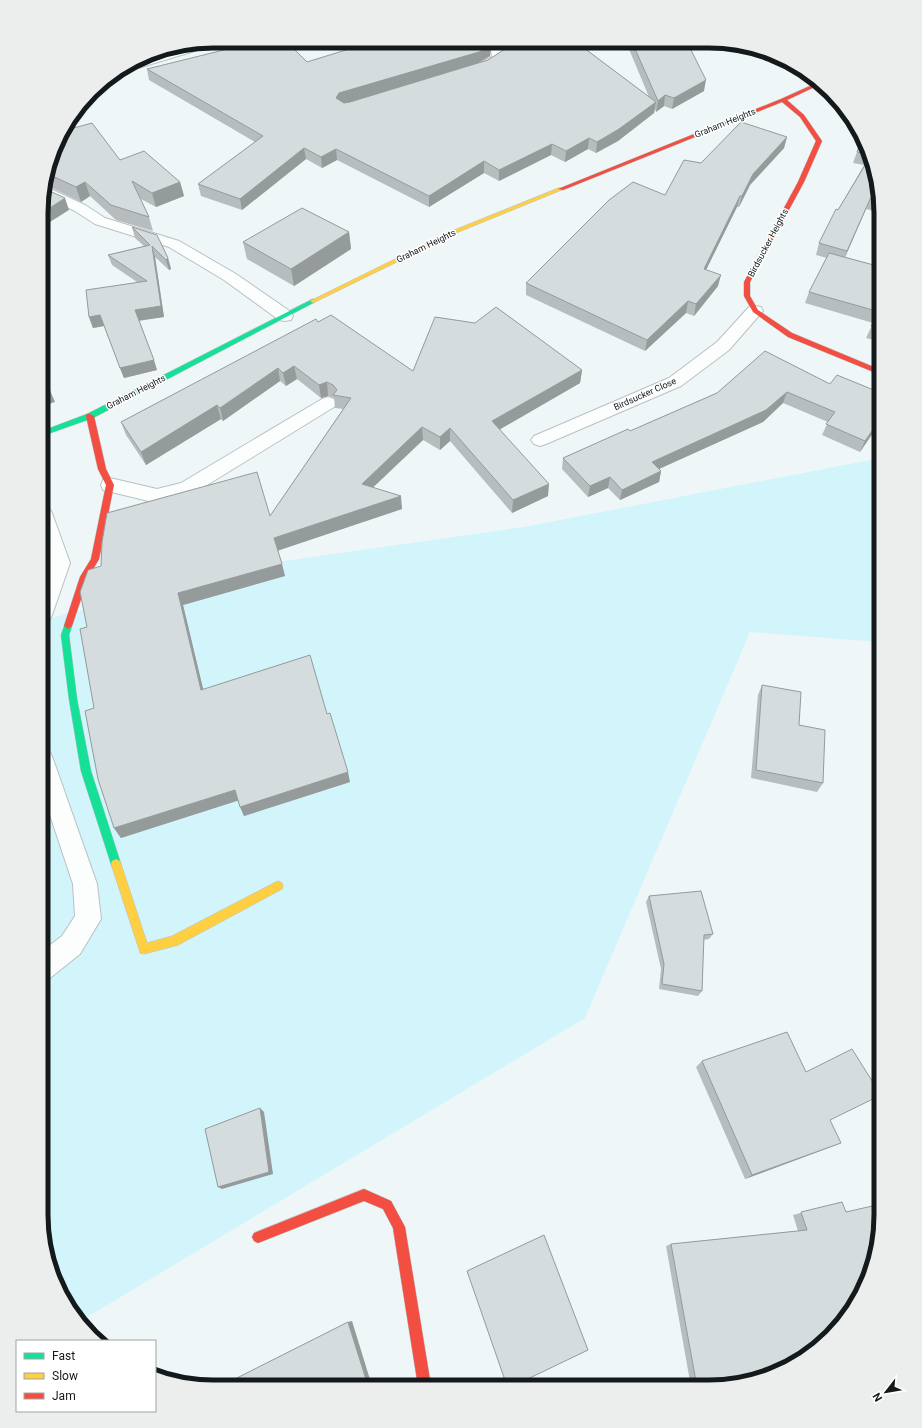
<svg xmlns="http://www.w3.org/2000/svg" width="922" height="1428" viewBox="0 0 922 1428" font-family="Roboto,sans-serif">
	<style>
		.green { fill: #d1f5fb }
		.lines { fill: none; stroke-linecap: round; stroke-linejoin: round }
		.street-casing { stroke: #bac0c2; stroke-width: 2 }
		.fast-casing { stroke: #bac0c2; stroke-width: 1 }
		.slow-casing { stroke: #bac0c2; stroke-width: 1 }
		.jam-casing { stroke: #bac0c2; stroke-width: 1 }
		.street { fill: #fcfefe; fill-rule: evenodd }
		.fast { fill: #16e098; fill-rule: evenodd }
		.slow { fill: #ffcf43; fill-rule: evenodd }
		.jam { fill: #f24e42; fill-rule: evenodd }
		.wall { fill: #b7bdbe }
		.shaded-wall { fill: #959a9b }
		.building { fill: #d5dcdd; stroke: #959a9b }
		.labels { text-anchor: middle; stroke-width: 3; stroke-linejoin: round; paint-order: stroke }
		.far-street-label { font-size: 9px; fill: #14191b; stroke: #fff }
		.rim { fill: none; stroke: #14191b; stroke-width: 5 }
	</style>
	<rect width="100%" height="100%" fill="#eef6f8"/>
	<path class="green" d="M881,458V642L750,632L585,1018L79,1322L54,1281L41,1215L42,632L44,620L256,565L524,527Z"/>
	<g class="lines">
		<defs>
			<g id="street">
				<path d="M213,41H220L218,44L128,71H120C149,53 181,47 213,41Z"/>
				<path d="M482,42H495L503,49L504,59L502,62L479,73H471L469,70L471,67L492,57L491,50Z"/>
				<path d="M44,186L85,205L105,218L179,241L236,274L291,312L293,316L291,320L285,321L279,320L224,280L169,247L95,224L75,211L42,195Z"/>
				<path d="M755,306L761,307L763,311L729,350L681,386L546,444L540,446L534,444L531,440L534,436L669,378L717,342L749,307Z"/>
				<path d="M328,397L334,399L337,403L334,407L194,493L157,503L103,490L101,485L103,480L110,478L157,489L181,483L322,399Z"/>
				<path d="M42,506L49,508L52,513L70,563L52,615L49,621L42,623V586L50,563L42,540Z"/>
				<path d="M42,749L50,752L53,759L97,884L101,919L80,954L50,978L41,982V952L62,936L75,916L73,884L42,791Z"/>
			</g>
			<g id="fast">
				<path d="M313,299L316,301L315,302L93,418L42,436V431L87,414Z"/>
				<path d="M68,623L72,626L69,635L77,699L91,771L121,864L120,867L116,869L112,867L111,864L81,771L69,699L61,635L65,624Z"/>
			</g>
			<g id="slow">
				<path d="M559,188L564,189L456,233L315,302L313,303L310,301L452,231Z"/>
				<path d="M116,859L120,861L121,864L147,943L172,936L274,883L278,881L282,883L283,886L282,889L178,945L144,954L140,953L139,949L111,864L112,861Z"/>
			</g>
			<g id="jam">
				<path d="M819,82L821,84L787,100L804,115L822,141L804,182L750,282V296L758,310L792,333L881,370V375L788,337L753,312L744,296V282L798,182L816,141L800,117L782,102L563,190L558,189L781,99Z"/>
				<path d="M87,414H90L94,416L106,469L114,485L99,559L88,578L72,626L68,629L64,626L80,577L91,559L106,485L98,469L86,416Z"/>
				<path d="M364,1189L391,1201L405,1227L431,1386H418L393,1228L383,1209L364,1201L258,1243L254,1241L252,1237L254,1233Z"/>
			</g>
		</defs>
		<use href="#street" class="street-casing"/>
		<use href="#fast" class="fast-casing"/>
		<use href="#slow" class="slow-casing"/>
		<use href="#jam" class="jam-casing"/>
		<use href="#street" class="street"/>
		<use href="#fast" class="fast"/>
		<use href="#slow" class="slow"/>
		<use href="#jam" class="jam"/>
	</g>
	<g class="wall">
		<path d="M497,42H576L649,97L626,42H687L704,91L672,109L664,106L656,112L655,109L654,113L618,141L596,153L588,149L565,162L551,155L499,181L484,173L429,207L337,160L322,168L306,159L242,210L201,196L198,184L255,142L149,80L147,69L307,62L379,43L491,45L490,56L478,63L346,103L350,102L488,60L504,50L503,49Z"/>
		<path d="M762,51L774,54L800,69L797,71L770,63Z"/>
		<path d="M59,137L120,160L180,182L184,196L156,207L139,198L149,217L153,231L116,220L90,196L81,202L48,186L46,180Z"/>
		<path d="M787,137L784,148L750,185L739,207H737L706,270L718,286L694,316L686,313L645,351L526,295V283L665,195L701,163Z"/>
		<path d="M868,147L880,208L878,212L866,209L845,257L881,267V342L866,338L873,323L805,303L809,292L827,258L816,255L819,243L838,210L864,165L853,163L857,152Z"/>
		<path d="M132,227L168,258L171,269L169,270L155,257L164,317L139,320L157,370L124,378L104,326L93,328L89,317L137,282L112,265L108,255L144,246L135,238Z"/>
		<path d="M349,232L351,249L294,286L247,259L243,242Z"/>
		<path d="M318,322L413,371L582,370L580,383L500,429L548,496L512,513L450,441L440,450L423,440L373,487L402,509L278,550L285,576L183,605L203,689L327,714L350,782L244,816L238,800L121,838L114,828L94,708L87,627L270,516L343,409L335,408L334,398L328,396L321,398L297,379L286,386L280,381L223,421L221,419L146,465L126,435L121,422Z"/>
		<path d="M830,384L881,393V421L860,452L822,435L828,422L783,403L763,422L659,469L661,471L659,482L620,500L608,488L588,497L562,469L563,458L630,431L717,393Z"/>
		<path d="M762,685L799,725L823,783L817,792L751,778L758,695Z"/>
		<path d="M649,896L713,934L709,939L703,940L702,991L698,996L659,989L661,969L646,902Z"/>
		<path d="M702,1061L806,1072L841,1143L745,1179L696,1067Z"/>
		<path d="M842,1202L709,1387H691L666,1246L671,1244L798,1231L793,1215Z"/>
	</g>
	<g class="shaded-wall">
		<path d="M491,45L490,56L478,63L341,105L336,98L339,93Z"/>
		<path d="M706,80L704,91L672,109L674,98Z"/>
		<path d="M665,95L664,106L656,112L658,101Z"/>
		<path d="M656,102L654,113L618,141L596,153L597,142Z"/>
		<path d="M787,137L784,148L750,185L739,207L742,196L753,174Z"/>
		<path d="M589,138L588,149L565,162L566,151Z"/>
		<path d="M552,144L551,155L499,181V170Z"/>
		<path d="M304,148L306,159L242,210L240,199Z"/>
		<path d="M336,149L337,160L322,168L321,157Z"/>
		<path d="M484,161V173L429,207V196Z"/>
		<path d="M85,182L90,196L81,202L76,187Z"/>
		<path d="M180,182L184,196L156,207L152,193Z"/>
		<path d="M740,196L737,207L701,280L704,269Z"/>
		<path d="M871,197L866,209L843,262L847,251Z"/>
		<path d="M65,198L69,210L42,227V213Z"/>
		<path d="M349,232L351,249L294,286L291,269Z"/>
		<path d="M152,246L155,257L164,317L138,321L135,310L161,306Z"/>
		<path d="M168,258L171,269L169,270L166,260Z"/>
		<path d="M721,275L718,286L694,316L696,304Z"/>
		<path d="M688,301L686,313L645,351L647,340Z"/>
		<path d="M100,315L104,326L93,328L89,317Z"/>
		<path d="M154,360L157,370L124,378L120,368Z"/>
		<path d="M294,366L297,379L286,386L283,373Z"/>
		<path d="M278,368L280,381L223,421L220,408Z"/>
		<path d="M582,370L580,383L492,434V421Z"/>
		<path d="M42,372L55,402L42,406Z"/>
		<path d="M327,382L328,396L321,398L319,385Z"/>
		<path d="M787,392L783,403L763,422L650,473L652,462Z"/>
		<path d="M217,405L221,419L146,465L141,452Z"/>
		<path d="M881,418V421L860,452L865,441Z"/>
		<path d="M422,427L423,440L363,497L362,484Z"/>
		<path d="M450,428V441L440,450V437Z"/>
		<path d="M661,471L659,482L620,500L622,490Z"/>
		<path d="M610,477L608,488L588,497L590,486Z"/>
		<path d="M549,484L548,496L512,513L513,500Z"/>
		<path d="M401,496L402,509L277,551L274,538Z"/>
		<path d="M282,564L285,576L183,605L206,701L201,690L178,593Z"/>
		<path d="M348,772L350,782L244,816L240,807Z"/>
		<path d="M235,790L240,800L121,838L114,828Z"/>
		<path d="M260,1108L264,1112L273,1174L222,1189L218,1187Z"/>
		<path d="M841,1143L831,1147L745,1179L752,1175Z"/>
		<path d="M352,1321L372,1386H368L348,1322Z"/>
	</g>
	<g class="building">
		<path d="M260,41H286L307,62L375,41H377L379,43L384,42H490L491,45L479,52L339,93L336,98L344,103L350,102L488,60L505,49L504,42H576L656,102L619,129L597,142L589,138L566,151L552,144L499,170L484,161L429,196L336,149L321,157L304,148L240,199L198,184L263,136L147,69Z"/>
		<path d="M632,42H687L706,80L674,98L665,95L658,101Z"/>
		<path d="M741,122L787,137L753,174L742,196H740L704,269L721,275L696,304L688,301L647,340L526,283L609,200L633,182L665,195L684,160L701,163Z"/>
		<path d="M92,123L120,160L144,151L180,182L152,193L132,181L149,217L111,205L85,182L76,187L48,174L49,168L51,167L50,166L59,137L63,131Z"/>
		<path d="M862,138L868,147L869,154L857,152Z"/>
		<path d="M870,157L878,199L871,197L847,251L819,243L836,209L838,210Z"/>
		<path d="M43,188L65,198L42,213V191Z"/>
		<path d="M302,208L349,232L291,269L243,242Z"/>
		<path d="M132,227L157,235L168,258L166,260L152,246L161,306L135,310L154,360L120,368L100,315L89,317L86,290L147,281L108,255L150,245Z"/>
		<path d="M829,253L881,267V329L871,326L880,312L809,292Z"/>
		<path d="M496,307L582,370L492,421L549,484L513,500L450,428L440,437L422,427L362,484L401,496L274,538L282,564L178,593L201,690L310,655L327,714L330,713L348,772L240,807L235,790L114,828L98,779L85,711L94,708L80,629L87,627L80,592L88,570L101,566L102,542L107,513L257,472L270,516L351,398L333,395L337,390L333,385L327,382L319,385L294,366L283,373L278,368L220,408L217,405L141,452L121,422L316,319L318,322L331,315L413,371L435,317L475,323Z"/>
		<path d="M765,351L830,384L837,375L881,393V418L865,441L826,424L835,412L787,392L766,410L652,462L661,471L622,490L610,477L590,486L563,458L628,429L630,431L717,393Z"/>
		<path d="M42,373L50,391L42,394Z"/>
		<path d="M762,685L801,692L799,725L825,730L823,783L756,770Z"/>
		<path d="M701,891L713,934L704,935L702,991L662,984L664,964L649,896Z"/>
		<path d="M787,1032L806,1072L852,1049L881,1095L830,1120L841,1143L752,1175L702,1061Z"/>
		<path d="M260,1108L269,1172L218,1187L205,1129Z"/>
		<path d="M842,1202L846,1212L881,1204V1226L872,1270L846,1319L814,1351L775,1374L709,1387H697L671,1244L807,1230L801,1212Z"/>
		<path d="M544,1235L588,1350L513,1386H507L467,1271Z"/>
		<path d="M348,1322L368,1386H221Z"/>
	</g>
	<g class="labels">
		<g class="far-street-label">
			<text transform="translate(725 123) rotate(-22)" y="3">Graham Heights</text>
			<text transform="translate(768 243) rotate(-62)" y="3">Birdsucker Heights</text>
			<text transform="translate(426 246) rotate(-26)" y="3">Graham Heights</text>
			<text transform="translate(136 392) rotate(-27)" y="3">Graham Heights</text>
			<text transform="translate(645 394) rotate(-24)" y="3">Birdsucker Close</text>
		</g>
	</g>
	<path d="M0 0H922V1428H0ZM213 48H709A165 165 0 0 1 874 213V1215A165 165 0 0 1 709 1380H213A165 165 0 0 1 48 1215V213A165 165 0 0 1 213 48Z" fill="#eceded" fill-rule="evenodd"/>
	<path class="rim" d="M213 48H709A165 165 0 0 1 874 213V1215A165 165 0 0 1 709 1380H213A165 165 0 0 1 48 1215V213A165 165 0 0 1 213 48Z"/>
	<rect x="16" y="1340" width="140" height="72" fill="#ffffff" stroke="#a1a3a4"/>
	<rect x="24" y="1353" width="20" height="6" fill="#16e098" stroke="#a1a3a4"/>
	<text x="52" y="1360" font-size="12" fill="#14191b">Fast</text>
	<rect x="24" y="1373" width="20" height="6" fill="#ffcf43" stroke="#a1a3a4"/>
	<text x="52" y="1380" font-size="12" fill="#14191b">Slow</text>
	<rect x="24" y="1393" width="20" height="6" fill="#f24e42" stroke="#a1a3a4"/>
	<text x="52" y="1400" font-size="12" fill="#14191b">Jam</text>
	<g transform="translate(886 1392) rotate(239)" stroke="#ffffff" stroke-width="3" paint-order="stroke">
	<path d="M0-3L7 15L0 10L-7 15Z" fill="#14191b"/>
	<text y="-6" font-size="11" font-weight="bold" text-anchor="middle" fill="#14191b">N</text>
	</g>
</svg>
